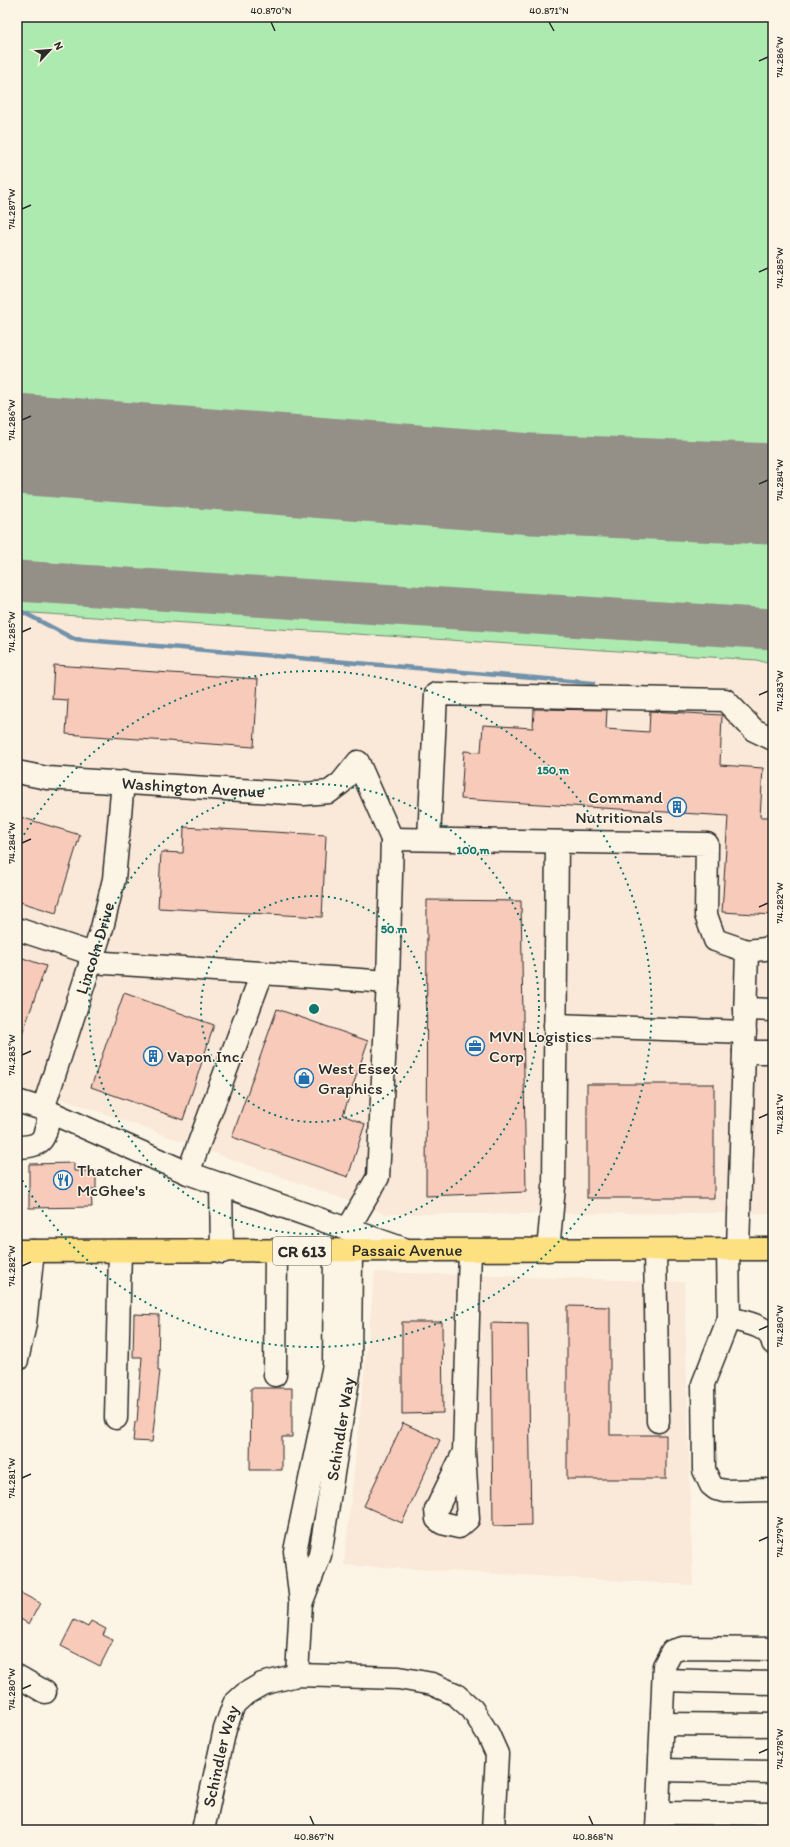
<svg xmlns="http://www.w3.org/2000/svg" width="790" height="1847" viewBox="0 0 790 1847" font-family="Itim,sans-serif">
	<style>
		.built { fill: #fae8d8 }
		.green { fill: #adeab0; stroke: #6c8a6e }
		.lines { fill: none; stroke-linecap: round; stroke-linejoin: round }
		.stream { stroke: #7192aa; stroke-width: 4.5 }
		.taxiway { stroke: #949088; stroke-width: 41 }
		.runway { stroke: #949088; stroke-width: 101 }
		.building { fill: #f7caba; stroke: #2b2b2b }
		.minor-casing { stroke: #2b2b2b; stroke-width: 25 }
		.major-casing { stroke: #2b2b2b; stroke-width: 25 }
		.minor { stroke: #fcf5e5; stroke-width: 22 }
		.major { stroke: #fde080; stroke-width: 22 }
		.ticks { fill: none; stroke: #2b2b2b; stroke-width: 1.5 }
		.ring { fill: none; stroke: #0f766e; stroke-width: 2; stroke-dasharray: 2 4 }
		.labels { text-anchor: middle; stroke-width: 3; stroke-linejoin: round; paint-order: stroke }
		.shield { fill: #fcf5e5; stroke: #6a6863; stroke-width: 1 }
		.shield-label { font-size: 16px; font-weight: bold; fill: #2b2b2b }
		.street-label { font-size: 17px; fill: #2b2b2b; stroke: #fcf5e5 }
		.poi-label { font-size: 17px; fill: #2b2b2b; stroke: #fcf5e5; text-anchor: start }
		.centre { fill: #0f766e; stroke: #fcf5e5; stroke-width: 2 }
		.ring-label { font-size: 12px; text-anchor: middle; font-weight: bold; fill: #0f766e; stroke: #fcf5e5; stroke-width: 3; stroke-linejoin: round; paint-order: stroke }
		.neatline { fill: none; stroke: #2b2b2b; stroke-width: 1.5 }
		.ticks-label { font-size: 10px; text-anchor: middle; fill: #2b2b2b }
	</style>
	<rect width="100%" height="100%" fill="#fcf5e5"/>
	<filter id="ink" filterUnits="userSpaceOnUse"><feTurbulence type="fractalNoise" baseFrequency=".025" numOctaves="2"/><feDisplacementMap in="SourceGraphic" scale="8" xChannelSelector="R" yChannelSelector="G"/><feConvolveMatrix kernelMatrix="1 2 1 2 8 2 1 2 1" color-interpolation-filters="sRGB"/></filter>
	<g filter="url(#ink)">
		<g class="built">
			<path d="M17,17H773V1213L385,1214L69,1101L17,1089Z"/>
			<path d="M375,1272L684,1282L693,1585L344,1565Z"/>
		</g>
		<g class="green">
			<path d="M17,17H773V462L17,414Z"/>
			<path d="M48,473L773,519V615L51,569L23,565L17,560V482L32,475Z"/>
			<path d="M17,595L773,642V665L757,660L17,612Z"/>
		</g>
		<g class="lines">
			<path class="stream" d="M17,609L74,639L593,683"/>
			<path class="taxiway" d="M17,581L773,629"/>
			<path class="runway" d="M17,444L532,484L773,494"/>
		</g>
		<g class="building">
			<path d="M54,665L258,679L254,747L66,734L68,700L52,699Z"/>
			<path d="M534,709L607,710L606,729L649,732L650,711L722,715L720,765L763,768L760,817H773V915L722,912L728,816L461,799L464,751L481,752L483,725L533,728Z"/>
			<path d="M17,816L80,835L56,913L17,901Z"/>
			<path d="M184,827L326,835L322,917L158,908L161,852L183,853Z"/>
			<path d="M427,900L521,901L526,1192L426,1196Z"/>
			<path d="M17,956L46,966L19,1043H17Z"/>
			<path d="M124,993L214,1025L183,1120L91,1087Z"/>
			<path d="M277,1009L368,1041L343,1115L365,1124L348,1177L232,1137Z"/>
			<rect x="587" y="1084" width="127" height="114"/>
			<path d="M74,1163V1171H96V1189H91L92,1207L29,1208V1164Z"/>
			<path d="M567,1306L610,1307V1435H666V1479H567Z"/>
			<path d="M134,1314L159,1315L158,1371H160L152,1442L133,1441L135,1422H137L142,1357H133Z"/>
			<path d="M402,1322H442L443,1413L402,1414Z"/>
			<path d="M491,1323L528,1324L531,1525L493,1526Z"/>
			<path d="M251,1388H292V1437H282V1470H250Z"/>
			<path d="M403,1423L440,1440L402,1523L364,1506Z"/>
			<path d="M17,1591L40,1603L29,1624L17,1617Z"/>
			<path d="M74,1620L88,1627L91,1621L106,1629L103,1635L113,1640L100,1666L61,1646Z"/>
		</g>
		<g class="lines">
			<defs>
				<g id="minor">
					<path id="s1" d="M17,772L47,778L304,794L329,792L341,783L358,762L392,839"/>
					<path d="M429,839L436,694L725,700L754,730L773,739"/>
					<path d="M17,929L93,954"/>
					<path d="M747,951L773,948"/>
					<path d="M90,962L262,973L188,1173"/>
					<path d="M262,973L388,982"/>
					<path d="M745,1009L773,1010"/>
					<path d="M555,1025L745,1032"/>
					<path d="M744,1052H773"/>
					<path d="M17,1101L43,1109L188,1173L404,1249"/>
					<path id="s2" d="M43,1109L102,928L114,879L123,782"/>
					<path d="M17,1147C46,1147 44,1137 50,1112"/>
					<path d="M221,1184L222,1252"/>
					<path d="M348,1229L378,1177L388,982L392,839L707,844L706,915L715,940L747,951L738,1249"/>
					<path d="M728,1249L729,1318L703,1384L704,1470L711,1485L716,1489L725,1491L773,1490"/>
					<path d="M548,1250L554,1187L557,842"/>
					<path d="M655,1250L658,1421"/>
					<path d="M729,1318C743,1322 770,1325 773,1343"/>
					<path d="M17,1360L25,1324L33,1251"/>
					<path d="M275,1375L276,1251"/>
					<path d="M116,1418L120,1251"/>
					<path d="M464,1452L468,1519L459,1527L442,1523L437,1519L436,1510L464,1452L470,1251"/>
					<path id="s3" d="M302,1601L320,1555L350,1367L351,1251"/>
					<path d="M297,1675L301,1602L295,1551L334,1365L335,1251"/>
					<path d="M17,1676L45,1692"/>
					<path d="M664,1680L773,1683"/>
					<path d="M662,1724L773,1725"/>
					<path d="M660,1770L773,1772"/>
					<path d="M658,1813L773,1814"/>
					<path id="s4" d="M203,1830L225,1729L234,1704L245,1694L262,1684L297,1675L399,1678L432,1684L455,1694L472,1709L488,1734L497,1754L493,1830"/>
					<path d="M657,1830L664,1666L672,1651L683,1648L773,1649"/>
				</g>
				<g id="major">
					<path id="s5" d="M17,1251L773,1249"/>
				</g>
			</defs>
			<use href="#minor" class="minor-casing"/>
			<use href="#major" class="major-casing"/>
			<use href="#minor" class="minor"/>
			<use href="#major" class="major"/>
		</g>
	</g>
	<path class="ticks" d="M271,22L275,31M549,22L554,31M759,61L768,57M22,209L31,205M759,272L768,268M22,420L31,416M759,484L768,480M22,632L31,628M759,695L768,691M22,843L31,839M759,907L768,903M22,1055L31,1051M759,1118L768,1114M22,1266L31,1262M759,1330L768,1326M22,1478L31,1474M759,1541L768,1537M22,1689L31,1685M759,1753L768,1749M310,1816L314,1825M589,1816L593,1825"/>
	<g class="ring">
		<circle cx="314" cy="1009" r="113"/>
		<circle cx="314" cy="1009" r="225"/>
		<path d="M18 845A338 338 0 1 1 18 1173"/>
	</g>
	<defs>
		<symbol id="building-ring" viewBox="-11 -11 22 22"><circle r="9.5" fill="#fcf5e5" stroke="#1f6fb2" stroke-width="1.5"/><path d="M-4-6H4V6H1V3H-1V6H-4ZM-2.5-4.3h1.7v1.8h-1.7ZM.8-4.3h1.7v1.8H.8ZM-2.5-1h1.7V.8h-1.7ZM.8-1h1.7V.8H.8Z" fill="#1f6fb2"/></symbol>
		<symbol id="office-ring" viewBox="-11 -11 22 22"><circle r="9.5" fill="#fcf5e5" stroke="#1f6fb2" stroke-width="1.5"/><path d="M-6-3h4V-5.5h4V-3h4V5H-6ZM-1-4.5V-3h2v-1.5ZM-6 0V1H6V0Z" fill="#1f6fb2"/></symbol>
		<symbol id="shop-ring" viewBox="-11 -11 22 22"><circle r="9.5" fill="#fcf5e5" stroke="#1f6fb2" stroke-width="1.5"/><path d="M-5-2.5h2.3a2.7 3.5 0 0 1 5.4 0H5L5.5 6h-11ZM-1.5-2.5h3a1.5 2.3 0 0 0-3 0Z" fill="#1f6fb2"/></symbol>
		<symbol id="restaurant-ring" viewBox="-11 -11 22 22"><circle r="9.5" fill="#fcf5e5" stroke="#1f6fb2" stroke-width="1.5"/><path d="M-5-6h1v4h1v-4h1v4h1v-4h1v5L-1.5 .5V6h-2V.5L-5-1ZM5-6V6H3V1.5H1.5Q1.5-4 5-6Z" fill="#1f6fb2"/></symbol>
	</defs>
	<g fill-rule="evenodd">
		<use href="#building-ring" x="666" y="796" width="22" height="22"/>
		<use href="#office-ring" x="464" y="1035" width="22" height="22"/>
		<use href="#building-ring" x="142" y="1045" width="22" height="22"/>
		<use href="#shop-ring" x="293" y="1067" width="22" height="22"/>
		<use href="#restaurant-ring" x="52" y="1169" width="22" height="22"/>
	</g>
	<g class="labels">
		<rect class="shield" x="273" y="1237" width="58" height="28" rx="3"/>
		<g class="shield-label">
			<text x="302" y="1257">CR 613</text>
		</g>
		<g class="street-label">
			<text dy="6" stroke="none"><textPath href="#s1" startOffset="177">Washington Avenue</textPath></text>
			<text dy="6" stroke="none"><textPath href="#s2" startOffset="169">Lincoln Drive</textPath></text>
			<text dy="6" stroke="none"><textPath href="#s5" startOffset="390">Passaic Avenue</textPath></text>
			<text dy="6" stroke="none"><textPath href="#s3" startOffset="177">Schindler Way</textPath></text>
			<text dy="6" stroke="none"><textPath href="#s4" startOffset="76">Schindler Way</textPath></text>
		</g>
		<g class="poi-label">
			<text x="663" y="803" text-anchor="end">Command<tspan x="663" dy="20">Nutritionals</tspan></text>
			<text x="489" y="1042">MVN Logistics<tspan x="489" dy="20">Corp</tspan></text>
			<text x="167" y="1062">Vapon Inc.</text>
			<text x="318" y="1074">West Essex<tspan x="318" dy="20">Graphics</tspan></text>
			<text x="77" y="1176">Thatcher<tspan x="77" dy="20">McGhee's</tspan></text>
		</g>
	</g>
	<circle cx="314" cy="1009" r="6" class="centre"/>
	<g class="ring-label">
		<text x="553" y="774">150 m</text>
		<text x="473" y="854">100 m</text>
		<text x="394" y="933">50 m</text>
	</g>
	<rect width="790" height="1847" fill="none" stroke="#fcf5e5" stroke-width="44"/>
	<g transform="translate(50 50) rotate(64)" stroke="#fcf5e5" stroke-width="3" paint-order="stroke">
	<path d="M0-3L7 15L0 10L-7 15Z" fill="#2b2b2b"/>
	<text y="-6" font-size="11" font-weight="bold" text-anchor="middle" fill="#2b2b2b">N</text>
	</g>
	<rect x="22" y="22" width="746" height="1803" class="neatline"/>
	<g class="ticks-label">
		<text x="271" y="14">40.870°N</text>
		<text x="549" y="14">40.871°N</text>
		<text transform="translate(779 57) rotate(-90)" y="4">74.286°W</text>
		<text transform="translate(11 209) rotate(-90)" y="4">74.287°W</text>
		<text transform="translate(779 268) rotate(-90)" y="4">74.285°W</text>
		<text transform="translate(11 420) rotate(-90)" y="4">74.286°W</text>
		<text transform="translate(779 480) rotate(-90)" y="4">74.284°W</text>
		<text transform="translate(11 632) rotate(-90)" y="4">74.285°W</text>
		<text transform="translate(779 691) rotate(-90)" y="4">74.283°W</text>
		<text transform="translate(11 843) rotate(-90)" y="4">74.284°W</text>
		<text transform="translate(779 903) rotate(-90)" y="4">74.282°W</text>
		<text transform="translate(11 1055) rotate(-90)" y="4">74.283°W</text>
		<text transform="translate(779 1114) rotate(-90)" y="4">74.281°W</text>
		<text transform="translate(11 1266) rotate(-90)" y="4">74.282°W</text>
		<text transform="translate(779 1326) rotate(-90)" y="4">74.280°W</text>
		<text transform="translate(11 1478) rotate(-90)" y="4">74.281°W</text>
		<text transform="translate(779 1537) rotate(-90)" y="4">74.279°W</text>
		<text transform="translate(11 1689) rotate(-90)" y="4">74.280°W</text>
		<text transform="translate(779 1749) rotate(-90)" y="4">74.278°W</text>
		<text x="314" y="1840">40.867°N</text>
		<text x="593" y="1840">40.868°N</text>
	</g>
</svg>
